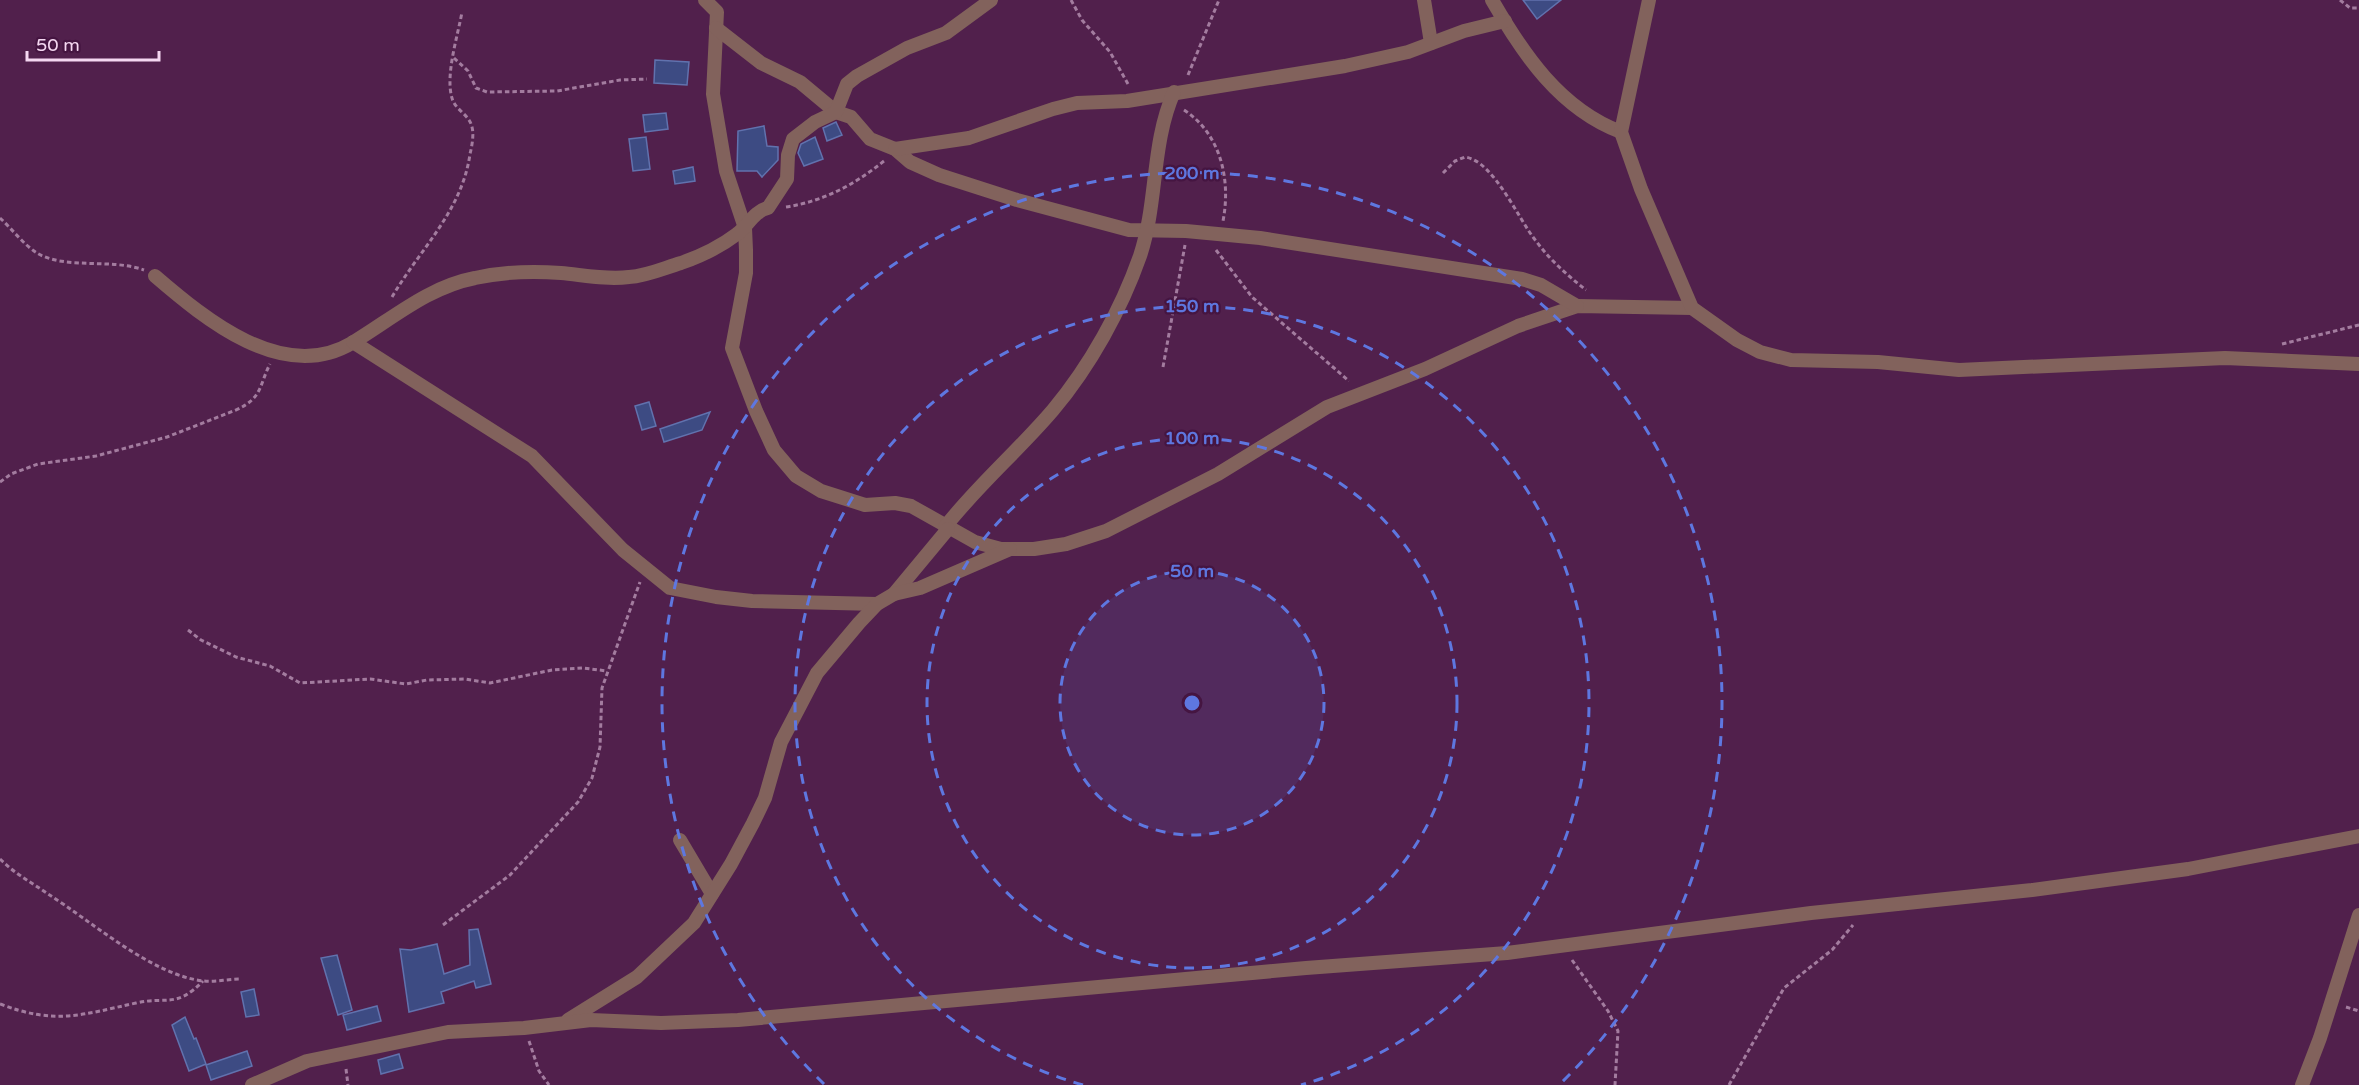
<svg xmlns="http://www.w3.org/2000/svg" width="2359" height="1085" viewBox="0 0 2359 1085" font-family="'Varela Round',sans-serif">
	<style>
		.building { fill: #3d4b83; stroke: #6172ae; stroke-width: 1.5 }
		.lines { fill: none; stroke-linecap: round; stroke-linejoin: round }
		.path { stroke: #a37c9f; stroke-width: 3; stroke-dasharray: 4.5 3; stroke-linecap: butt }
		.street { stroke: #82625c; stroke-width: 14 }
		.ring { fill: none; stroke: #5e77e0; stroke-width: 3; stroke-dasharray: 10 8 }
		.centre { fill: #5e77e0; stroke: #451541; stroke-width: 3 }
		.ring-label { font-size: 18px; text-anchor: middle; font-weight: bold; fill: #5e77e0; stroke: #451541; stroke-width: 4.5; stroke-linejoin: round; paint-order: stroke }
	</style>
	<rect width="100%" height="100%" fill="#51204c"/>
	<g class="building">
		<path d="M1523,0H1561L1537,19Z"/>
		<path d="M655,60L689,62L687,85L654,83Z"/>
		<path d="M666,113L668,129L645,132L643,115Z"/>
		<path d="M836,122L842,135L827,141L823,128Z"/>
		<path d="M764,126L767,146L778,147V160L762,177L757,171H737L738,131Z"/>
		<path d="M646,137L650,169L633,171L629,139Z"/>
		<path d="M815,137L823,159L804,166L798,153L801,144Z"/>
		<path d="M693,167L695,181L675,184L673,171Z"/>
		<path d="M649,402L656,426L642,430L635,406Z"/>
		<path d="M710,412L702,430L664,442L660,429Z"/>
		<path d="M478,929L491,984L476,988L474,981L441,992L444,1003L409,1012L400,949L411,950L437,944L444,974L470,965L469,930Z"/>
		<path d="M337,955L352,1010L338,1015L321,958Z"/>
		<path d="M254,989L259,1015L246,1017L241,992Z"/>
		<path d="M377,1006L381,1021L347,1030L343,1015Z"/>
		<path d="M185,1017L194,1039L196,1038L206,1064L189,1071L172,1025Z"/>
		<path d="M247,1051L252,1066L211,1080L206,1065Z"/>
		<path d="M399,1054L403,1068L381,1074L378,1060Z"/>
	</g>
	<g class="lines">
		<g class="path">
			<path d="M1071,0L1082,20L1110,52L1128,84"/>
			<path d="M2340,0L2350,8H2359"/>
			<path d="M454,58L468,71L476,88L487,92L557,91L620,80L647,79"/>
			<path d="M1188,75L1219,0"/>
			<path d="M1184,110C1221,134 1231,180 1223,221"/>
			<path d="M1443,173L1455,161L1465,157C1494,161 1518,219 1536,241C1550,260 1567,275 1586,290"/>
			<path d="M786,207C824,201 854,185 884,161"/>
			<path d="M0,218C12,229 24,245 37,253C65,270 111,258 144,270"/>
			<path d="M1216,250L1252,297L1349,381"/>
			<path d="M392,297C420,249 462,211 470,154C472,146 474,135 472,127C469,114 455,110 452,98C445,75 458,35 462,12"/>
			<path d="M2282,344L2359,325"/>
			<path d="M1163,367L1185,245"/>
			<path d="M0,482L11,474L38,464L96,456L167,437L236,410C263,398 259,385 270,364"/>
			<path d="M188,630L201,640L236,657L270,666L300,683L370,679L406,684L427,680L465,679L490,683L552,670L583,668L607,671"/>
			<path d="M0,859C15,874 31,882 48,894C91,921 153,976 204,981C216,982 229,979 241,979"/>
			<path d="M443,925L510,875L578,802L592,778L600,747L602,688L640,582"/>
			<path d="M1572,960L1608,1011L1618,1031L1615,1085"/>
			<path d="M0,1004C55,1025 81,1015 136,1003C166,996 176,1009 203,981"/>
			<path d="M2346,1007L2359,1011"/>
			<path d="M529,1041L539,1071L549,1085"/>
			<path d="M346,1069L348,1085"/>
			<path d="M1729,1085L1784,988L1832,950L1853,925"/>
		</g>
		<g class="street">
			<path d="M705,0L717,12L713,94L726,171L745,228L746,250V273L732,348L756,411L774,450L796,476L821,491L865,505L895,503L911,506L975,542L1001,549H1034L1066,544L1106,531L1218,474L1327,407L1425,369L1518,326L1577,306L1692,308"/>
			<path d="M1424,0L1431,43"/>
			<path d="M1492,0C1523,54 1560,109 1621,132"/>
			<path d="M1649,0L1621,132L1641,189L1692,308L1737,340L1760,352L1791,360L1878,362L1959,370L2225,358L2359,364"/>
			<path d="M716,28L761,63L800,82L836,112L851,117L870,139L895,149L910,162L939,175L1017,200L1129,230L1186,231L1260,238L1522,279L1541,285L1577,306"/>
			<path d="M895,149L969,138L1053,109L1077,103L1127,101L1345,66L1408,52L1464,31L1505,21"/>
			<path d="M155,276C205,319 283,384 352,343C392,319 428,287 475,278C502,272 534,271 561,273C583,275 607,280 629,277C647,276 664,268 681,263C701,256 720,247 737,234C748,226 754,211 768,208L787,179L788,155L793,139L815,122L836,112L847,84L857,76L907,48L946,33L991,0"/>
			<path d="M353,342L532,456L623,550L670,588L716,597L752,601L877,604"/>
			<path d="M945,527C978,485 1019,450 1053,410C1090,366 1121,310 1140,256C1158,202 1151,144 1174,92"/>
			<path d="M894,594L948,529"/>
			<path d="M680,840L712,894"/>
			<path d="M568,1020L637,977L694,923L731,864L753,823L765,798L781,742L817,673L859,623L877,604L894,594L920,588L1010,549"/>
			<path d="M252,1085L307,1061L448,1032L524,1028L591,1020L661,1023L738,1020L1306,968L1507,953L1811,913L2032,890L2188,869L2359,836"/>
			<path d="M2302,1085L2320,1038L2359,915"/>
		</g>
	</g>
	<circle cx="1192" cy="703" r="132" fill="#5e77e0" fill-opacity=".12"/>
	<g class="ring">
		<circle cx="1192" cy="703" r="132"/>
		<circle cx="1192" cy="703" r="265"/>
		<path d="M1083 1085A397 397 0 1 1 1301 1085"/>
		<path d="M824 1084A530 530 0 1 1 1560 1084"/>
	</g>
	<circle cx="1192" cy="703" r="9" class="centre"/>
	<g class="ring-label">
		<text x="1192" y="179">200 m</text>
		<text x="1192" y="312">150 m</text>
		<text x="1192" y="444">100 m</text>
		<text x="1192" y="577">50 m</text>
	</g>
	<path d="M27 51v9h132v-9" fill="none" stroke="#f5d7f1" stroke-width="3"/>
	<text x="36" y="51" font-size="18" fill="#f5d7f1" stroke="#451541" stroke-width="4.5" paint-order="stroke">50 m</text>
</svg>
